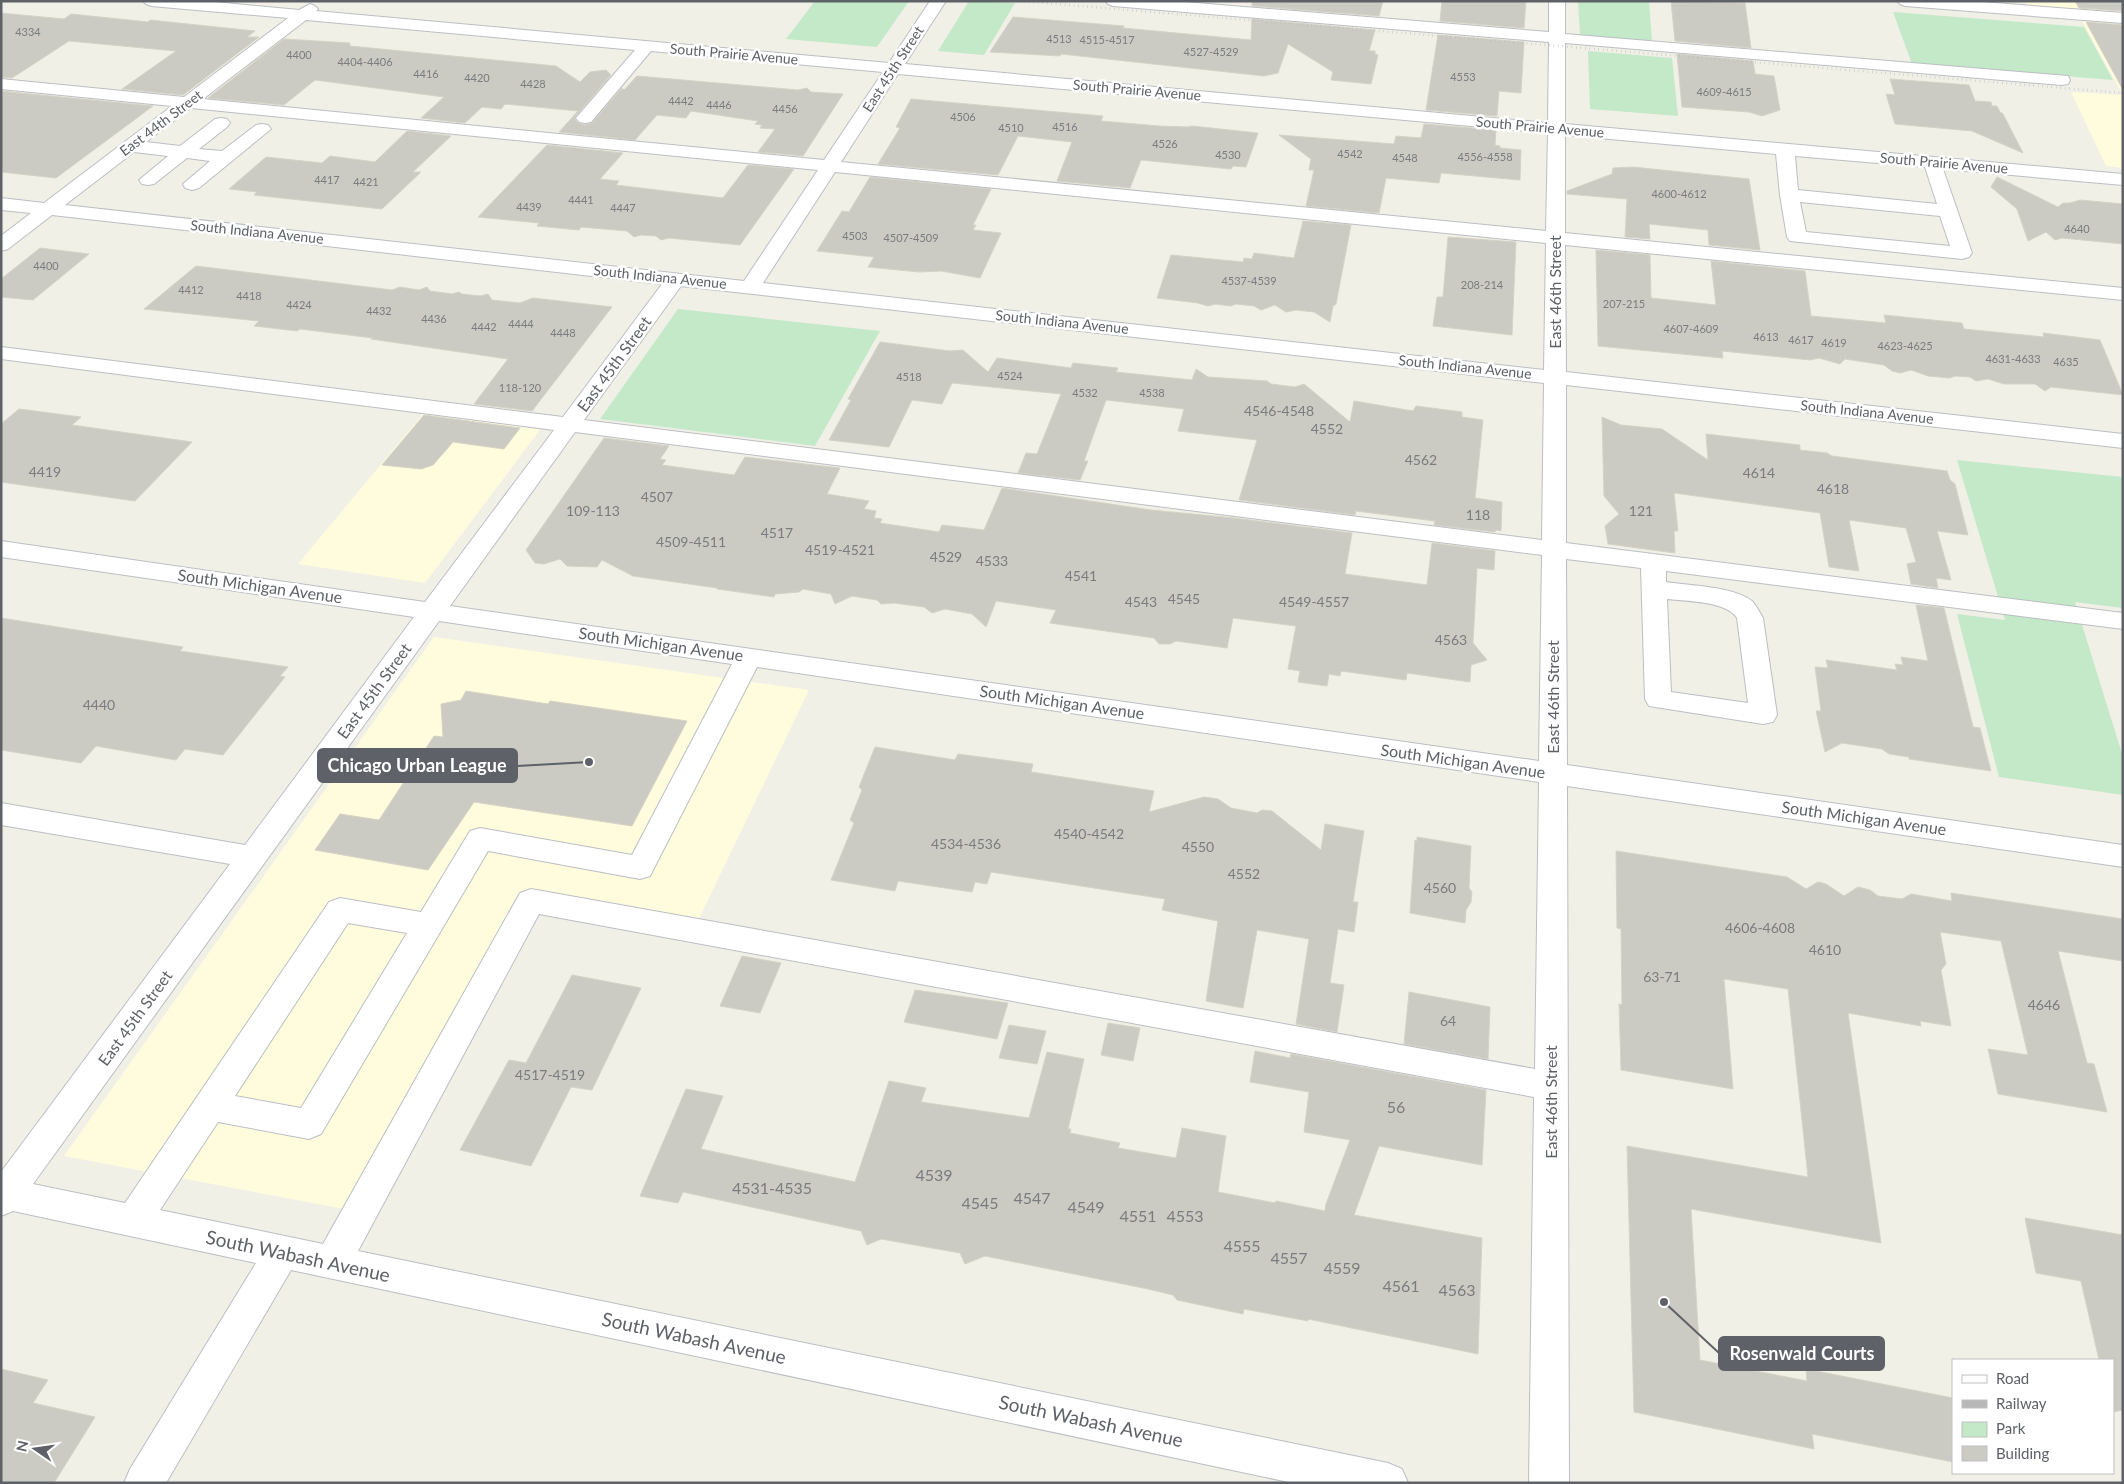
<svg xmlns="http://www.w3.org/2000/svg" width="2124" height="1484" viewBox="0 0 2124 1484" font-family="Lato,sans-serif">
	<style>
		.commercial { fill: #fffcde }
		.green { fill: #c3e9c8 }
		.building { fill: #cccbc3; stroke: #d6d3c5 }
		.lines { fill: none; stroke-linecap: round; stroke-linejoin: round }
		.minor-casing { stroke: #bbbec3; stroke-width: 2 }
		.minor { fill: #fff; fill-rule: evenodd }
		.rail { stroke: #b8b8b9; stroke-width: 2.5; stroke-dasharray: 0.5 4; stroke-linecap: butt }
		.labels { text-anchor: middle; stroke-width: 5; stroke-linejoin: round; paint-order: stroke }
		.far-number-label { font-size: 11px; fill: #7a7c7f }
		.far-street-label { font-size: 14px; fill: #5e6168; stroke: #fff }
		.number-label { font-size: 14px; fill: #7a7c7f }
		.street-label { font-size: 16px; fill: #5e6168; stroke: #fff }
		.near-number-label { font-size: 16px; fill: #7a7c7f }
		.near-street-label { font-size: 19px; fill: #5e6168; stroke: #fff }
		.leader { fill: none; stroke: #5e6168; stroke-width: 2 }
		.callout-dot { fill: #5e6168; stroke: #fff; stroke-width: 2 }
		.callout { fill: #5e6168; stroke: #5e6168; stroke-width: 2 }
		.callout-label { font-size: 18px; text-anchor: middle; font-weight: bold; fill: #fff }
	</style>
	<rect width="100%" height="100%" fill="#f1f0e7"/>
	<g class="commercial">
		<path d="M2024,1H2123V12L2026,5Z"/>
		<path d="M2082,21L2123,25V95Z"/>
		<path d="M2071,92L2123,95V168L2106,166Z"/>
		<path d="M428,408L545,423L425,583L298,564Z"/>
		<path d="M434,637L809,690L693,931L531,901L360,1212L64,1156Z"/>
	</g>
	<g class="green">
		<path d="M815,1H909L877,47L786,39Z"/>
		<path d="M969,1L1015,3L984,55L938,51Z"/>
		<path d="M1578,1H1649L1652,41L1580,35Z"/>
		<path d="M1893,12L2084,27L2113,80L1912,64Z"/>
		<path d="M1588,51L1672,58L1678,116L1590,109Z"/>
		<path d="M678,309L880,331L815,446L600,419Z"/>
		<path d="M1957,460L2123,477V608L2075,602L2123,757V795L1999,777L1957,614L2005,620Z"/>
	</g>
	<g class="building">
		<path d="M1252,1H1383L1379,16L1252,6Z"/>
		<path d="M1442,1H1526L1524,28L1440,21Z"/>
		<path d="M1671,1L1745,3L1751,48L1675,41Z"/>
		<path d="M2075,1H2123V11L2079,8Z"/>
		<path d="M1,13L64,19L71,14L148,22L150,20L255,31L247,37H259L183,95L122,89L176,51L69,41L12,78L1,77Z"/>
		<path d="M1013,17L1124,26L1123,28L1251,40L1252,19L1375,30L1369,51H1375V54L1378,55L1371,84L1331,80L1333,72L1288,44L1278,73L1264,76L1061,54L1060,56L990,52Z"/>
		<path d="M2086,22L2123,25V90Z"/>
		<path d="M1438,35L1524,42L1521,93L1499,91L1497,116L1426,110Z"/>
		<path d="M284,39L350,43V46L556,66L580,82L590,72L606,70L611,75L574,118L578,123L585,125L592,123L622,88L624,90L637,76L798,90L807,88L811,92L843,94L803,156L758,152L775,129L760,128L762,125L755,124L758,121L691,111L686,118L657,115L635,140L559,132L578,111L505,104L501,109L482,107L465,123L421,118L444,97L315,80L284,105L208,98Z"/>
		<path d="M1677,54L1753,61L1755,74L1774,76L1780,110L1762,116L1749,112L1682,107Z"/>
		<path d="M1890,79L1969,85L1975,101L1991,102L1992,106H1997L2000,112L2003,114L2023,153L1972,131L1895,124L1886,94L1895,95Z"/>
		<path d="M1,91L30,94L153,106L56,178L1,172Z"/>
		<path d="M911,99L1103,116L1101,121L1159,126L1188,127L1192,126L1258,133L1246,167L1233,166L1231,169L1141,160L1130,188L1057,181L1072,142L1018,136L998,175L878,164L900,128L896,127Z"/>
		<path d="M1424,124L1496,130L1495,145L1500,146V148L1521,150L1520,180L1441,173L1439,183L1386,178L1379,213L1306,206L1314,170H1309L1311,159L1279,135L1394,144L1396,136L1421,138Z"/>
		<path d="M407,131L451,136L413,172H421L382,209L254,195L257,192L229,189L266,157L322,163L330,156L375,162Z"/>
		<path d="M547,145L623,153L600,179L619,181L616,185L723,198L748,165L794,169L740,245L669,238L661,240L656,236L641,235L634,237L627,231L581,227L579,230L537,226L539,223L478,217Z"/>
		<path d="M1633,167L1749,179L1760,250L1709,245L1708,230L1649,224L1650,239L1625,237L1627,199L1567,194V191L1612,174L1613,168Z"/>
		<path d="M870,177L991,189L973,225H976L973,230L1001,233L980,278L941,271L919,272L868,267L874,257L817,251L842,211L849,212Z"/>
		<path d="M1997,177L2058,207L2063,203H2070L2080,200L2123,204V244L2062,238L2055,240L2046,232L2028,241L2017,209L1991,187Z"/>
		<path d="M1303,221L1351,225L1336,304L1333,306L1330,322L1314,312L1296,310L1286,312L1275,305L1261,310L1254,306L1236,304L1231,306L1215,304L1208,306L1198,303L1157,298L1171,255L1243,262L1244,258L1252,259L1254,253L1294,258Z"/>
		<path d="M1448,237L1516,242L1512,335L1433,326L1437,297H1443Z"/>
		<path d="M40,248L89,254L33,300L1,297V279Z"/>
		<path d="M1596,250L1650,255L1651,298L1716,305L1711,261L1805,271L1811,316L1886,323L1884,315L1962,323L1964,329L2044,337L2043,333L2100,340L2123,395L2051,387L2045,391L2035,384H2004L1988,379L1976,381L1970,377L1955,376L1950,378L1928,376L1911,370L1900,373L1892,371L1884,365L1845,359L1840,364L1819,358L1810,360L1722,351L1723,358L1598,346Z"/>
		<path d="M196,266L392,290L400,287L419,290L427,287L430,291L452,294L459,292L462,294L480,296L488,294L492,300L520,303L533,298L612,307L532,411L474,404L508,359L371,339L373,338L300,329L297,331L254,326L259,321L144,309Z"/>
		<path d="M880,342L950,351L963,350L988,372L997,358L1071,368L1073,363L1118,368L1116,372L1192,380L1196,369L1208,377L1267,381L1271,384L1295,387L1304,384L1350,422L1354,401L1413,411L1416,406L1462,412V417L1483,420L1475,498L1502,502L1501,531L1496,530L1495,532L1434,525L1435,521L1356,511L1355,515L1239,500L1257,440L1178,431L1184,409L1106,400L1084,461H1088L1080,480L1018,473L1026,453L1037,454L1061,394L952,383L942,404L912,400L889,447L829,440L851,400L848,399Z"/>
		<path d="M19,409L81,417L72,425L192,442L135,501L1,482V424Z"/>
		<path d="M424,415L520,428L504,449L453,442L433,465L421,469L382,465Z"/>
		<path d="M1602,417L1621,425L1662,429L1708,460L1706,434L1800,445V450L1827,453L1832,456L1947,471L1950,480L1955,484L1968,535L1937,531L1951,580L1936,578L1938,588L1911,584L1907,564L1916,562L1906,528L1849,520L1859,571L1829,567L1820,513L1674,493L1678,531H1674L1675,553L1608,544L1605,526L1619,514L1604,496Z"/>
		<path d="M604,438L669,446L660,459L666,460L662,465L734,475L745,457L840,468L827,494L869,501L864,509L876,511L874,518L882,519L880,523L939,532L942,525L984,530L1002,488L1151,510L1234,518L1352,533L1345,574L1427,585L1432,543L1495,551L1494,570L1477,568L1473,643L1487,660L1471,665L1470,682L1407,673L1406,680L1341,671L1340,676L1329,674L1327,686L1298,682L1300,671L1288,669L1296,626L1233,618L1227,648L1176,641L1170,644H1159L1154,638L1050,623L1056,610L996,601L986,627L972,614L945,609L932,613L924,607L894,603L881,604L877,600L852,596L835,604L831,594L803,589L799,592L775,594L774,597L717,589V588L633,576L602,560L597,567L567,566L560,559L544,564L535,563L526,550Z"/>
		<path d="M1916,605L1944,608L1973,727L1980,728L1991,771L1909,759V757L1889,754L1882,749L1842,743L1825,752L1816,711H1821L1815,667L1828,668L1826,660L1897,670L1895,664L1903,665L1901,657L1928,661Z"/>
		<path d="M1,618L183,647L180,651L288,667L280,676L285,677L223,755L185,749L176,760L96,746L81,763L1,750Z"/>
		<path d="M466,691L548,704L550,701L687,721L632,826L474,802L428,870L315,850L340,814L379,820L434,736L443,737L441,704L461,700Z"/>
		<path d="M875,747L955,760L958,754L1033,764L1031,772L1154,791L1149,812L1204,797L1218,799L1231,808L1257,813L1262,810L1272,811L1321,850L1325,824L1364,831L1353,902H1358L1354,932L1338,929L1330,983L1344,985L1337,1032L1296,1024L1309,939L1257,930L1243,1008L1206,1001L1218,921L1162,910L1165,899L991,872L987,884L975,882L972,892L898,881L895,891L831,880L854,823L850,820L862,790L859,787Z"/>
		<path d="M1417,837L1471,846L1469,888L1472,892L1471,902L1466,910L1465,923L1410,913L1415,840L1417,841Z"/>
		<path d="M1616,851L1787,877L1806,889L1818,882L1826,884L1844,896L1858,887L1870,890L1878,896L1902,899L1911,894L1952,901L1951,893L2123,919V961L2058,951L2087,1063L2094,1064L2107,1112L1998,1094L1988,1049L2028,1055L2001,941L1940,932L1946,964L1941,970L1951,1026L1920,1021L1921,1026L1848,1013L1881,1243L1691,1209L1700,1360L1807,1381L1806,1369L1953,1398V1462L1812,1434L1814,1449L1634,1412L1627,1146L1808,1177L1788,989L1724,979L1733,1089L1621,1070L1619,1004L1622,1005L1621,929L1617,928Z"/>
		<path d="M742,956L781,963L760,1013L720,1006Z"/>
		<path d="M572,975L641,988L592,1090L571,1087L531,1166L460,1150L509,1060L526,1063Z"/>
		<path d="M915,990L1008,1003L997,1039L904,1022Z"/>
		<path d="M1409,992L1490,1007L1488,1059L1404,1044Z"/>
		<path d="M1108,1023L1140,1028L1133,1061L1101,1055Z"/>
		<path d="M1009,1025L1046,1031L1037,1064L999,1058Z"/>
		<path d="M1255,1051L1290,1058L1291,1054L1486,1090L1482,1165L1379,1146L1354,1215L1482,1238L1478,1354L1308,1319V1321L1244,1309L1243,1314L1177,1300L1173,1295L1148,1289L985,1256L965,1264L960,1253L881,1239L867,1245L861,1231L683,1192L678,1203L640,1196L686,1089L723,1096L701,1149L855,1182L889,1081L926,1088L921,1102L1029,1118L1047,1052L1084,1059L1068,1129H1071L1070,1133L1120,1143L1118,1148L1176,1158L1182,1128L1226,1136L1218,1192L1275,1203L1276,1201L1325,1211L1326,1204L1350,1140L1304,1132L1309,1092L1250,1082Z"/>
		<path d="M2025,1218L2123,1235V1410L2113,1412V1360H2099L2081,1281L2036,1273Z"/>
		<path d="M1,1369L48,1380L33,1403L95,1417L54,1483H1Z"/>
	</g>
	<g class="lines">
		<defs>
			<g id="minor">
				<path d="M143,1H205L299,10L310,4L315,6L318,9L316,11L889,63L930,1H946L905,64L1548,123L1549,42L1113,6L1108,4L1105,1H1172L1549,32V1H1565V34L2068,76L2070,80L2068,84L2062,85L1565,43V124L2123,174V185L1943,169L1972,253L1969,257L1962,259L1790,241L1787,237L1780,195L1776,154L1565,135V233L2123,288V300L1565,245L1566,372L2123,434V448L1566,385V543L2123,613V629L1666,571V582C1691,586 1732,586 1752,601C1756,605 1760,613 1763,618L1777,715L1773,722L1763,724L1649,706L1645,699L1641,568L1566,559L1567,765L2123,845V867L1567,786L1569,1483H1529L1534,1097L539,914L358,1251L1388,1463L1402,1469L1408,1483H1293L291,1270L166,1483H124L130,1469L256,1263L13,1211L1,1216V1172L230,864L1,825V803L245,845L414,617L1,557V541L425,602L554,430L1,359V347L563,417L662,284L52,215L8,249L1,251V236L31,213L1,210V198L44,203L172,106L1,89V79L184,97L288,18L151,6L146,4ZM306,20L635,50L576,118L579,122L585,123L591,122L651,51L883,72L824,160L203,99ZM898,74L1548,133L1546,231L841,162ZM191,108L818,170L744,281L65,205L134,152L168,156L139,180L142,184L148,185L154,184L187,158L210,161L183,184L185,188L192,190L199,188L271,129L268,125L262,124L256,125L222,151L199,149L227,127L230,123L227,119L221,118L215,119L180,146L146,142ZM1795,156L1925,167L1937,204L1798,190ZM835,172L1546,243L1544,370L763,283ZM1800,202L1940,216L1950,246L1806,232ZM681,286L1544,383L1542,540L584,420ZM575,432L1542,555L1539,761L450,606ZM1667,599C1685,601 1727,601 1737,618L1748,703L1671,692ZM439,621L732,664L632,855L480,828L470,831L421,912L340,898L329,902L125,1203L33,1184ZM757,667L1539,782L1535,1069L531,889L520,893L323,1244L160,1210L218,1122L309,1139L321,1134L488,851L640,879L650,876ZM348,923L407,933L301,1108L235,1096Z"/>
				<path d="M1897,1H1968L2123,13V23L1905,6L1900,4Z"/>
			</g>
		</defs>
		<use href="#minor" class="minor-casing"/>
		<use href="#minor" class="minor"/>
		<path class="rail" d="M1020,1L2123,93"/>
	</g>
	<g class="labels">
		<g class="far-number-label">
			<text x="28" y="36">4334</text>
			<text x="1059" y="43">4513</text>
			<text x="1107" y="44">4515-4517</text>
			<text x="1211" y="56">4527-4529</text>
			<text x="299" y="59">4400</text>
			<text x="365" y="66">4404-4406</text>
			<text x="426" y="78">4416</text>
			<text x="1463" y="81">4553</text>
			<text x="477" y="82">4420</text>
			<text x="533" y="88">4428</text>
			<text x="1724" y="96">4609-4615</text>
			<text x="681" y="105">4442</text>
			<text x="719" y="109">4446</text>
			<text x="785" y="113">4456</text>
			<text x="963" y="121">4506</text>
			<text x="1065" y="131">4516</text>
			<text x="1011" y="132">4510</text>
			<text x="1165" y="148">4526</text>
			<text x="1350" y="158">4542</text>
			<text x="1228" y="159">4530</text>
			<text x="1485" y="161">4556-4558</text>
			<text x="1405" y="162">4548</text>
			<text x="327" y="184">4417</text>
			<text x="366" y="186">4421</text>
			<text x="1679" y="198">4600-4612</text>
			<text x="581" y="204">4441</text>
			<text x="529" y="211">4439</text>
			<text x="623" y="212">4447</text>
			<text x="2077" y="233">4640</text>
			<text x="855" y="240">4503</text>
			<text x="911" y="242">4507-4509</text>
			<text x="46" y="270">4400</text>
			<text x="1249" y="285">4537-4539</text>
			<text x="1482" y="289">208-214</text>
			<text x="191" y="294">4412</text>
			<text x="249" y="300">4418</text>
			<text x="1624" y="308">207-215</text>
			<text x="299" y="309">4424</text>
			<text x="379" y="315">4432</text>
			<text x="434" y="323">4436</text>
			<text x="521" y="328">4444</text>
			<text x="484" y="331">4442</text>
			<text x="1691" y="333">4607-4609</text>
			<text x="563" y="337">4448</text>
			<text x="1766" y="341">4613</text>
			<text x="1801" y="344">4617</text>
			<text x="1834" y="347">4619</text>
			<text x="1905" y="350">4623-4625</text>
			<text x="2013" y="363">4631-4633</text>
			<text x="2066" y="366">4635</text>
			<text x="1010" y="380">4524</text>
			<text x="909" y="381">4518</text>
			<text x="520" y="392">118-120</text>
			<text x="1085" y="397">4532</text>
			<text x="1152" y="397">4538</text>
		</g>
		<g class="far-street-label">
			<text transform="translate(734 54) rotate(5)" y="5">South Prairie Avenue</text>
			<text transform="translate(893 69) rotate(-57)" y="5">East 45th Street</text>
			<text transform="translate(1137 90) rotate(5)" y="5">South Prairie Avenue</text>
			<text transform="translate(161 123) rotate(-37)" y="5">East 44th Street</text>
			<text transform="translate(1540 127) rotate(5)" y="5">South Prairie Avenue</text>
			<text transform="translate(1944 163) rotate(5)" y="5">South Prairie Avenue</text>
			<text transform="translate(257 232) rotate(6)" y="5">South Indiana Avenue</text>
			<text transform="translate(660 277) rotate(6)" y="5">South Indiana Avenue</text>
			<text transform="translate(1062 322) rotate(6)" y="5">South Indiana Avenue</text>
			<text transform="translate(1465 367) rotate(6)" y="5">South Indiana Avenue</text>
			<text transform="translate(1867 412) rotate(6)" y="5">South Indiana Avenue</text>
		</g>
		<g class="number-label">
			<text x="1279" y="416">4546-4548</text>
			<text x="1327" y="434">4552</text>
			<text x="1421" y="465">4562</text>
			<text x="45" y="477">4419</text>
			<text x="1759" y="478">4614</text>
			<text x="1833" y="494">4618</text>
			<text x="657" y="502">4507</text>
			<text x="593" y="516">109-113</text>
			<text x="1641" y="516">121</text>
			<text x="1478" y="520">118</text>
			<text x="777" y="538">4517</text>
			<text x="691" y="547">4509-4511</text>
			<text x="840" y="555">4519-4521</text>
			<text x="946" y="562">4529</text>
			<text x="992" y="566">4533</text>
			<text x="1081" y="581">4541</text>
			<text x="1184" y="604">4545</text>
			<text x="1141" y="607">4543</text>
			<text x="1314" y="607">4549-4557</text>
			<text x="1451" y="645">4563</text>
			<text x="99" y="710">4440</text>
			<text x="1089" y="839">4540-4542</text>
			<text x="966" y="849">4534-4536</text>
			<text x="1198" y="852">4550</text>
			<text x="1244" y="879">4552</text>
			<text x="1440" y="893">4560</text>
			<text x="1760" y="933">4606-4608</text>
			<text x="1825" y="955">4610</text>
			<text x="1662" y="982">63-71</text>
			<text x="2044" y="1010">4646</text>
			<text x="1448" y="1026">64</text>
			<text x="550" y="1080">4517-4519</text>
		</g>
		<g class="street-label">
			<text transform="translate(1555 292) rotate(-90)" y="6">East 46th Street</text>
			<text transform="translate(614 364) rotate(-54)" y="6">East 45th Street</text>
			<text transform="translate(260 586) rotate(8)" y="6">South Michigan Avenue</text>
			<text transform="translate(661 644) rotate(8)" y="6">South Michigan Avenue</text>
			<text transform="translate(374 691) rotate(-54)" y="6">East 45th Street</text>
			<text transform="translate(1553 697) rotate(-90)" y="6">East 46th Street</text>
			<text transform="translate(1062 702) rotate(8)" y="6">South Michigan Avenue</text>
			<text transform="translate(1463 761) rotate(8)" y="6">South Michigan Avenue</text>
			<text transform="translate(1864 818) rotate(8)" y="6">South Michigan Avenue</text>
			<text transform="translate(135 1018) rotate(-54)" y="6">East 45th Street</text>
			<text transform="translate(1551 1102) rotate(-90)" y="6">East 46th Street</text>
		</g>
		<g class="near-number-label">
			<text x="1396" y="1113">56</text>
			<text x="934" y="1181">4539</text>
			<text x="772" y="1194">4531-4535</text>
			<text x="1032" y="1204">4547</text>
			<text x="980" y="1209">4545</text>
			<text x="1086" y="1213">4549</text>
			<text x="1138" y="1222">4551</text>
			<text x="1185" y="1222">4553</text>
			<text x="1242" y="1252">4555</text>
			<text x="1289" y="1264">4557</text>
			<text x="1342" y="1274">4559</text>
			<text x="1401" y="1292">4561</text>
			<text x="1457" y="1296">4563</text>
		</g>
		<g class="near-street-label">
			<text transform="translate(298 1256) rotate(12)" y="7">South Wabash Avenue</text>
			<text transform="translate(694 1338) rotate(12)" y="7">South Wabash Avenue</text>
			<text transform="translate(1091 1421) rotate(12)" y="7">South Wabash Avenue</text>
		</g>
	</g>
	<path class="leader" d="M589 762L517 766M1664 1302L1719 1353"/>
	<g class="callout-dot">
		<circle cx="589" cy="762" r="5"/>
		<circle cx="1664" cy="1302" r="5"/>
	</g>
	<g class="callout">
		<rect x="318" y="749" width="199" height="33" rx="5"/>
		<rect x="1719" y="1337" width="165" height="33" rx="5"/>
	</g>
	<g class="callout-label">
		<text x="417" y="772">Chicago Urban League</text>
		<text x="1802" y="1360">Rosenwald Courts</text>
	</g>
	<rect width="2124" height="1484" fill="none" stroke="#5e6168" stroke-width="5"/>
	<rect x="1952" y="1359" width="162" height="115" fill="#ffffff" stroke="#bfc0c3"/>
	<rect x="1962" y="1375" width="25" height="8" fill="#ffffff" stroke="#bfc0c3"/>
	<text x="1996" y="1384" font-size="15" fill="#5e6168">Road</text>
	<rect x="1962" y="1400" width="25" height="8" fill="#b8b8b9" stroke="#bfc0c3"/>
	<text x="1996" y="1409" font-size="15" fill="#5e6168">Railway</text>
	<rect x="1962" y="1422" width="25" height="15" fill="#c3e9c8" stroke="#bfc0c3"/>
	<text x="1996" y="1434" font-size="15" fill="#5e6168">Park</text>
	<rect x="1962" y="1446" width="25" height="15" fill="#cccbc3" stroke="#bfc0c3"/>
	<text x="1996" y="1459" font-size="15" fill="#5e6168">Building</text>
	<g transform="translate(35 1449) rotate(283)" stroke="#ffffff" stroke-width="4" paint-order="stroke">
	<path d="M0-4L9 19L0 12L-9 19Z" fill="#5e6168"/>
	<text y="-8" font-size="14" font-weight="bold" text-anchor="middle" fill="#5e6168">N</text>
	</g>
</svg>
